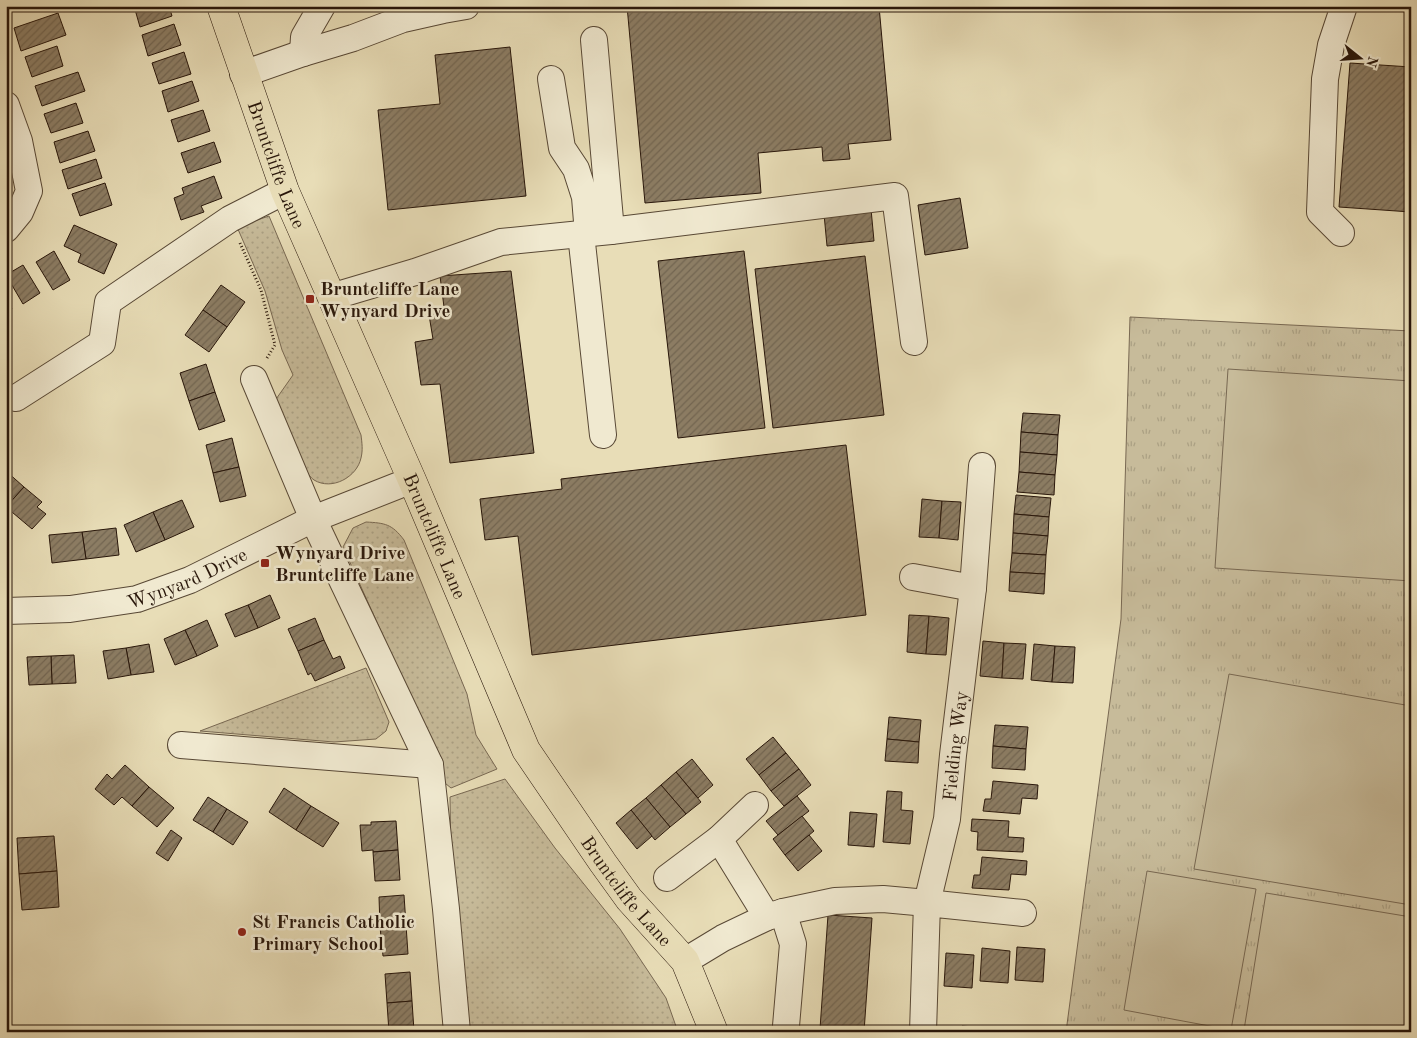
<svg xmlns="http://www.w3.org/2000/svg" width="1417" height="1038" viewBox="0 0 1417 1038" font-family="'Old Standard TT',serif">
	<style>
		.grass { fill: url(#grass-dots); stroke: #786852 }
		.park { fill: url(#park-tufts); stroke: #786852 }
		.garden { fill: #c7bb9a; stroke: #786852 }
		.building { fill: url(#building-hatch); stroke: #28160a }
		.lines { fill: none; stroke-linecap: round; stroke-linejoin: round }
		.minor-casing { stroke: #584835; stroke-width: 28 }
		.major-casing { stroke: #28160a; stroke-width: 29 }
		.path { stroke: #28160a; stroke-width: 3; stroke-dasharray: 1 2.5; stroke-linecap: butt }
		.minor { stroke: #f0e9d0; stroke-width: 26 }
		.major { stroke: #e8ddb7; stroke-width: 28 }
		.poi-dot { fill: #8f2418; stroke: #f0e9d0; stroke-width: 2 }
		.labels { text-anchor: middle; stroke-width: 5; stroke-linejoin: round; paint-order: stroke }
		.street-label { font-size: 19px; fill: #28160a; stroke: #f0e9d0 }
		.poi-label { font-size: 19px; font-weight: bold; fill: #28160a; stroke: #f0e9d0; text-anchor: start }
	</style>
	<defs>
		<pattern id="grass-dots" width="8" height="8" patternUnits="userSpaceOnUse" patternTransform="scale(1.25)"><rect width="8" height="8" fill="#c7bb9a"/><path d="M2 2h.1M6 6h.1" fill="none" stroke="#aba083" stroke-width="1.8" stroke-linecap="round"/></pattern>
		<pattern id="park-tufts" width="24" height="20" patternUnits="userSpaceOnUse" patternTransform="scale(1.25)"><rect width="24" height="20" fill="#c7bb9a"/><path d="M3 7l-1-3M5 7V3M7 7l1-3M15 17l-1-3M17 17v-4M19 17l1-3" fill="none" stroke="#aba083"/></pattern>
		<pattern id="building-hatch" width="6" height="6" patternUnits="userSpaceOnUse" patternTransform="scale(1.25)"><rect width="6" height="6" fill="#8c7d64"/><path d="M-1 1l2-2M0 6l6-6M5 7l2-2" fill="none" stroke="#726551"/></pattern>
	</defs>
	<rect width="100%" height="100%" fill="#e8ddb7"/>
	<filter id="stains"><feTurbulence type="fractalNoise" baseFrequency=".004" numOctaves="4"/><feColorMatrix values="0 0 0 0 .2 0 0 0 0 .09 0 0 0 0 .02 0 0 0 .5 -.17"/></filter>
	<radialGradient id="worn" r=".72"><stop offset=".6" stop-color="#630" stop-opacity="0"/><stop offset="1" stop-color="#630" stop-opacity=".3"/></radialGradient>
	<g class="grass">
		<path d="M269,216L361,435C362,443 363,450 361,458C357,477 332,491 314,480C311,478 308,474 306,471L274,402L293,375L282,350L265,291L237,227Z"/>
		<path d="M366,522C385,523 392,524 404,540L467,694L476,735L497,769L451,788L440,779L422,722L343,547L353,528Z"/>
		<path d="M366,668L389,722L386,731L376,739L334,742L200,731Z"/>
		<path d="M505,779L555,848L620,929L666,998L678,1032H469L451,861L450,797Z"/>
	</g>
	<path class="park" d="M1130,317L1411,331V1032H1066L1121,619Z"/>
	<g class="garden">
		<path d="M1228,369L1411,381V581L1215,568Z"/>
		<path d="M1229,674L1411,706V905L1194,869Z"/>
		<path d="M1147,871L1256,889L1231,1030L1124,1010Z"/>
		<path d="M1266,893L1411,917V1032H1254L1244,1030Z"/>
	</g>
	<g class="building">
		<path d="M134,6H169L172,16L140,27Z"/>
		<path d="M627,6H879L891,140L848,144L850,159L823,161L822,147L758,153L761,193L645,203Z"/>
		<path d="M58,13L66,35L21,51L14,28Z"/>
		<path d="M174,24L181,45L148,56L142,35Z"/>
		<path d="M57,46L63,66L32,77L25,57Z"/>
		<path d="M510,47L526,196L388,210L378,110L440,104L435,55Z"/>
		<path d="M184,52L191,74L159,84L152,63Z"/>
		<path d="M1350,63L1411,67V212L1339,207Z"/>
		<path d="M78,72L85,91L42,106L35,86Z"/>
		<path d="M192,81L199,101L168,112L162,91Z"/>
		<path d="M76,103L83,123L51,133L44,114Z"/>
		<path d="M203,110L210,131L178,142L171,120Z"/>
		<path d="M88,131L95,151L60,163L54,142Z"/>
		<path d="M214,142L221,162L188,173L181,153Z"/>
		<path d="M96,159L102,178L68,189L62,170Z"/>
		<path d="M214,176L222,198L201,206L204,212L181,220L174,198L184,194L182,188Z"/>
		<path d="M105,183L112,205L80,216L72,194Z"/>
		<path d="M960,198L968,248L925,255L918,205Z"/>
		<path d="M871,209L874,241L827,246L824,214Z"/>
		<path d="M74,225L117,244L104,274L78,262L81,254L64,246Z"/>
		<path d="M54,251L70,280L53,290L36,262Z"/>
		<path d="M744,251L765,428L678,438L658,261Z"/>
		<path d="M865,256L884,415L773,428L755,269Z"/>
		<path d="M23,265L40,293L23,304L6,275Z"/>
		<path d="M511,271L534,453L450,463L440,384L421,385L415,342L433,339L428,309L444,307L440,276Z"/>
		<path d="M221,285L245,302L227,327L203,310Z"/>
		<path d="M6,298L12,309L6,313Z"/>
		<path d="M203,310L227,327L209,352L185,335Z"/>
		<path d="M206,364L215,392L189,401L180,373Z"/>
		<path d="M215,392L225,421L199,430L189,401Z"/>
		<path d="M1023,413L1060,415L1058,435L1021,432Z"/>
		<path d="M1021,432L1058,435L1057,455L1020,452Z"/>
		<path d="M232,438L239,467L213,473L206,445Z"/>
		<path d="M846,445L866,615L532,655L518,536L485,540L480,499L562,489L561,479Z"/>
		<path d="M1020,452L1057,455L1055,475L1019,472Z"/>
		<path d="M239,467L246,496L220,502L213,473Z"/>
		<path d="M6,471L24,487L6,507Z"/>
		<path d="M1019,472L1055,475L1054,495L1017,492Z"/>
		<path d="M24,487L42,502L37,507L46,514L32,529L6,507Z"/>
		<path d="M1016,495L1051,498L1049,517L1014,514Z"/>
		<path d="M922,499L942,501L939,538L919,537Z"/>
		<path d="M182,500L194,527L165,540L153,512Z"/>
		<path d="M942,501L961,502L958,540L939,538Z"/>
		<path d="M153,512L165,540L136,552L124,525Z"/>
		<path d="M1014,514L1049,517L1048,536L1013,533Z"/>
		<path d="M116,528L119,555L86,559L82,532Z"/>
		<path d="M82,532L86,559L52,563L49,535Z"/>
		<path d="M1013,533L1048,536L1046,555L1012,553Z"/>
		<path d="M1012,553L1046,555L1045,574L1010,572Z"/>
		<path d="M1010,572L1045,574L1044,594L1009,591Z"/>
		<path d="M270,595L280,618L258,628L248,605Z"/>
		<path d="M248,605L258,628L235,637L225,614Z"/>
		<path d="M909,615L929,616L926,654L907,652Z"/>
		<path d="M929,616L949,618L946,655L926,654Z"/>
		<path d="M315,618L324,640L298,651L288,629Z"/>
		<path d="M207,620L218,646L197,656L185,630Z"/>
		<path d="M185,630L197,656L175,665L164,639Z"/>
		<path d="M324,640L333,659L340,656L345,668L315,681L311,673L308,675L298,651Z"/>
		<path d="M983,641L1004,643L1002,678L980,676Z"/>
		<path d="M1004,643L1026,644L1023,679L1002,678Z"/>
		<path d="M149,644L154,672L131,675L126,648Z"/>
		<path d="M1034,644L1055,646L1052,682L1031,680Z"/>
		<path d="M1055,646L1075,647L1073,683L1052,682Z"/>
		<path d="M126,648L131,675L108,679L103,651Z"/>
		<path d="M74,655L76,683L52,684L51,656Z"/>
		<path d="M51,656L52,684L29,685L27,657Z"/>
		<path d="M889,717L921,720L919,742L887,739Z"/>
		<path d="M995,725L1028,727L1026,749L993,746Z"/>
		<path d="M773,737L786,753L759,775L746,759Z"/>
		<path d="M887,739L919,742L918,763L885,761Z"/>
		<path d="M993,746L1026,749L1025,770L992,768Z"/>
		<path d="M786,753L799,769L771,791L759,775Z"/>
		<path d="M692,759L713,785L698,798L676,772Z"/>
		<path d="M125,765L149,787L132,806L122,797L114,805L95,789L107,774L112,779Z"/>
		<path d="M799,769L811,785L784,806L771,791Z"/>
		<path d="M676,772L701,802L686,814L661,785Z"/>
		<path d="M993,781L1038,785L1037,799L1022,798L1020,814L983,811L985,799H991Z"/>
		<path d="M661,785L686,814L670,827L646,798Z"/>
		<path d="M149,787L174,808L157,827L132,806Z"/>
		<path d="M284,788L311,806L296,830L269,812Z"/>
		<path d="M887,791L902,792L901,810L913,811L910,844L883,842Z"/>
		<path d="M797,796L809,811L778,835L766,821Z"/>
		<path d="M208,797L227,809L213,832L193,820Z"/>
		<path d="M646,798L670,827L655,840L631,810Z"/>
		<path d="M311,806L339,823L323,847L296,830Z"/>
		<path d="M227,809L248,822L233,845L213,832Z"/>
		<path d="M631,810L652,836L637,849L616,823Z"/>
		<path d="M850,812L877,814L874,847L848,845Z"/>
		<path d="M802,816L814,831L785,855L773,839Z"/>
		<path d="M972,819L1009,821L1008,837L1024,838L1023,852L977,850L978,832L971,831Z"/>
		<path d="M396,821L398,850L373,852V850L362,851L360,825H371V822Z"/>
		<path d="M171,830L182,838L168,861L156,853Z"/>
		<path d="M809,835L822,851L798,871L785,855Z"/>
		<path d="M54,836L57,871L19,874L17,838Z"/>
		<path d="M398,850L400,880L375,881L373,852Z"/>
		<path d="M982,857L1027,861L1026,875L1011,874L1009,890L972,888L974,875H980Z"/>
		<path d="M57,871L59,907L22,910L19,874Z"/>
		<path d="M404,895L406,925L380,927L379,897Z"/>
		<path d="M6,911L9,950H6Z"/>
		<path d="M828,915L872,918L864,1032L820,1029Z"/>
		<path d="M406,925L408,954L383,956L380,927Z"/>
		<path d="M1017,947L1045,949L1043,982L1015,980Z"/>
		<path d="M982,948L1010,951L1008,983L980,981Z"/>
		<path d="M946,953L974,955L972,988L944,986Z"/>
		<path d="M410,972L412,1001L387,1003L385,974Z"/>
		<path d="M412,1001L414,1031L389,1032L387,1003Z"/>
		<path d="M962,1026L996,1029V1032H961Z"/>
	</g>
	<g class="lines">
		<defs>
			<g id="minor">
				<path d="M594,40L611,231"/>
				<path d="M303,53L304,37L322,6"/>
				<path d="M243,74L303,53L353,38L403,19L443,10L466,6"/>
				<path d="M551,79L562,148L576,169L585,197L588,234"/>
				<path d="M6,105L19,141L29,191L20,212L6,229"/>
				<path d="M1341,233L1320,212L1325,79L1331,45L1344,6"/>
				<path d="M581,234L603,435"/>
				<path d="M331,297L415,272L501,242L611,231L895,196L914,342"/>
				<path d="M254,379L313,519L430,765L446,909L457,1032"/>
				<path d="M16,398L102,343L108,302L230,219L285,191"/>
				<path d="M913,577L973,588"/>
				<path id="s1" d="M6,611L70,609L137,599L190,580L313,519L412,480"/>
				<path d="M181,745L430,765"/>
				<path d="M719,839L767,917"/>
				<path d="M667,878L719,839L755,805"/>
				<path d="M783,912L793,944L786,1026"/>
				<path id="s2" d="M685,961L723,938L767,917L783,912L835,901L883,899L927,903L947,819L953,755L973,588L982,466"/>
				<path d="M923,1032L927,903L1023,913"/>
			</g>
			<g id="major">
				<path id="s3" d="M221,6L285,191L412,480L526,750L603,863L629,899L685,961L714,1032"/>
			</g>
		</defs>
		<use href="#minor" class="minor-casing"/>
		<use href="#major" class="major-casing"/>
		<path class="path" d="M240,243L261,290L275,345L267,358"/>
		<use href="#minor" class="minor"/>
		<use href="#major" class="major"/>
	</g>
	<g class="poi-dot">
		<rect x="305" y="294" width="10" height="10" rx="2.5"/>
		<rect x="260" y="558" width="10" height="10" rx="2.5"/>
		<circle cx="242" cy="932" r="5"/>
	</g>
	<g class="labels">
		<g class="street-label">
			<text dy="7" stroke="none"><textPath href="#s3" startOffset="168">Bruntcliffe Lane</textPath></text>
			<text dy="7" stroke="none"><textPath href="#s3" startOffset="572">Bruntcliffe Lane</textPath></text>
			<text dy="7" stroke="none"><textPath href="#s1" startOffset="186">Wynyard Drive</textPath></text>
			<text dy="7" stroke="none"><textPath href="#s2" startOffset="415">Fielding Way</textPath></text>
			<text dy="7" stroke="none"><textPath href="#s3" startOffset="978">Bruntcliffe Lane</textPath></text>
		</g>
		<g class="poi-label">
			<text x="320" y="295">Bruntcliffe Lane<tspan x="320" dy="22">Wynyard Drive</tspan></text>
			<text x="275" y="559">Wynyard Drive<tspan x="275" dy="22">Bruntcliffe Lane</tspan></text>
			<text x="252" y="928">St Francis Catholic<tspan x="252" dy="22">Primary School</tspan></text>
		</g>
	</g>
	<rect width="1417" height="1038" fill="none" stroke="#e8ddb7" stroke-width="25"/>
	<rect x="8" y="8" width="1402" height="1023" fill="none" stroke="#28160a" stroke-width="2.5"/>
	<rect x="12" y="12" width="1392" height="1013" fill="none" stroke="#28160a"/>
	<g transform="translate(1360 58) rotate(107)" stroke="#f0e9d0" stroke-width="4" paint-order="stroke">
	<path d="M0-4L9 19L0 12L-9 19Z" fill="#28160a"/>
	<text y="-8" font-size="14" font-weight="bold" text-anchor="middle" fill="#28160a">N</text>
	</g>
	<rect width="100%" height="100%" filter="url(#stains)"/>
	<rect width="100%" height="100%" fill="url(#worn)"/>
</svg>
